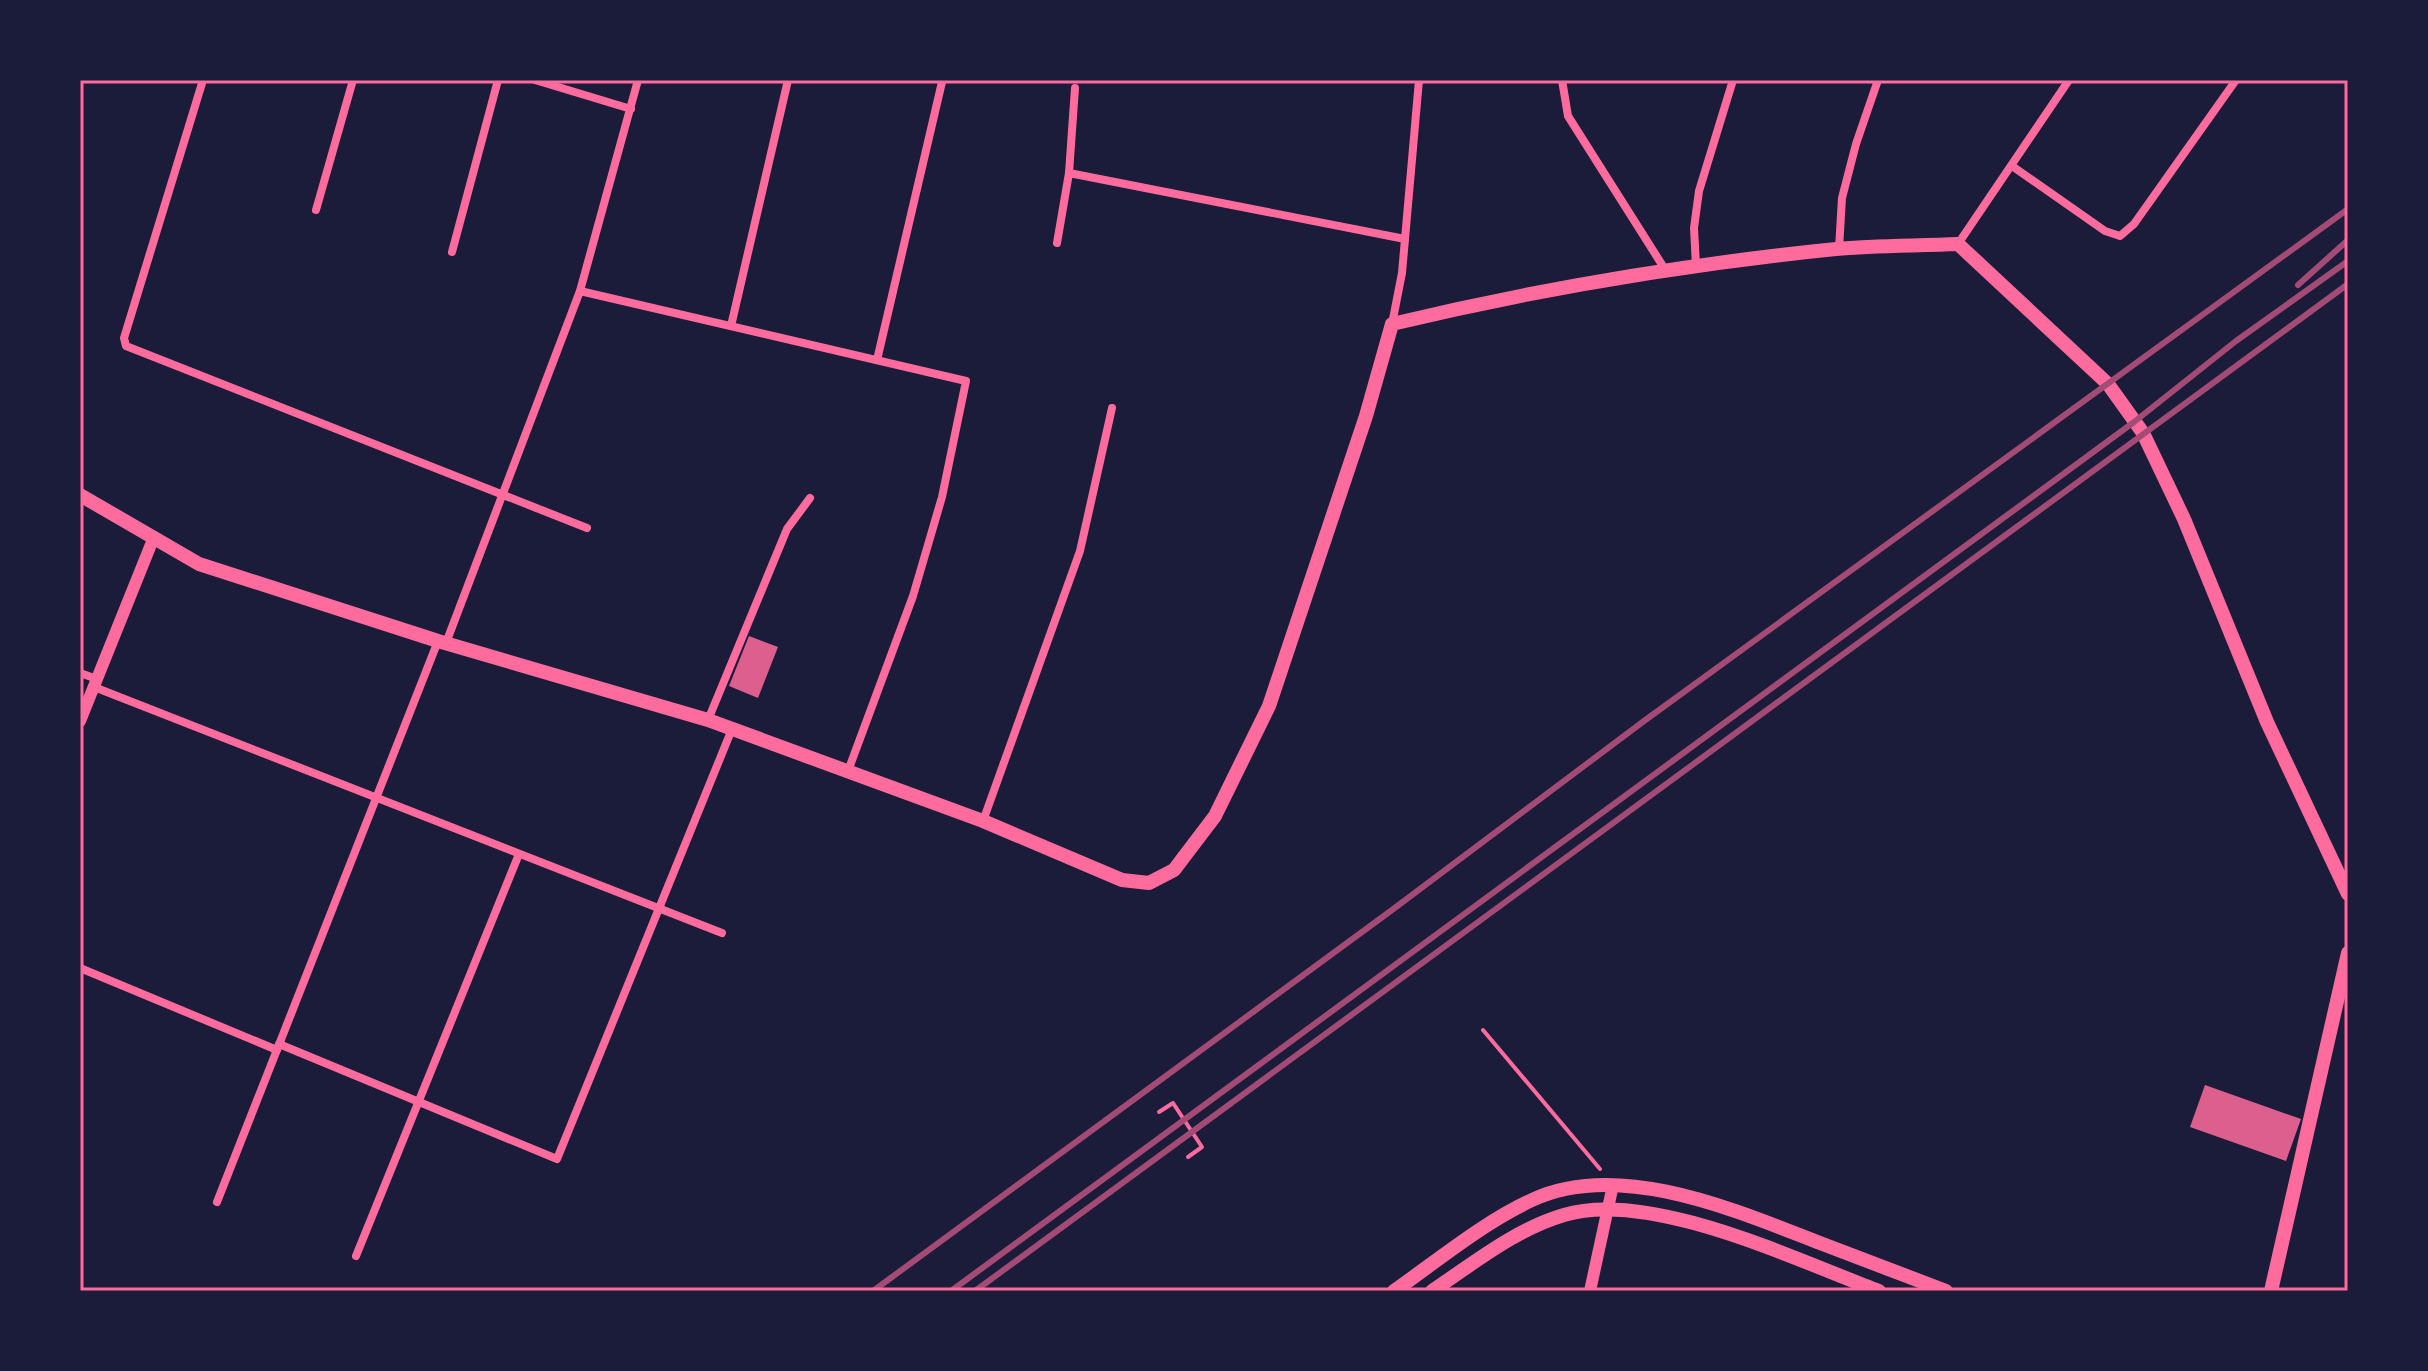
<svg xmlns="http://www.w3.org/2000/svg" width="2428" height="1371" viewBox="0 0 2428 1371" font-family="'Noto Serif',serif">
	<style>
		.building { fill: #dd5f8e }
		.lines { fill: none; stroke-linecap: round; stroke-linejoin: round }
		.path { stroke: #ff6b9d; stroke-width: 4 }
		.minor { stroke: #ff6b9d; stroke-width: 8 }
		.tertiary { stroke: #ff6b9d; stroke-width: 12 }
		.secondary { stroke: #ff6b9d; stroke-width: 14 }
		.primary { stroke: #ff6b9d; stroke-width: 14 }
		.rail { stroke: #a44b75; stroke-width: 6 }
		.neatline { fill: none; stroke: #ff6b9d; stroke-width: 3 }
	</style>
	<rect width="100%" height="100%" fill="#1b1b3a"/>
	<g class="building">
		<path d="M749,636L778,647L758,698L729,686Z"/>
		<path d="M2205,1085L2301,1119L2286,1161L2190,1127Z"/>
	</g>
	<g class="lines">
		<g class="path">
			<path d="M1483,1030L1600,1169"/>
			<path d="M1159,1112L1173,1103L1202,1147L1188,1157"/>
		</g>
		<g class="minor">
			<path d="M203,80L124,338L126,346L587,528"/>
			<path d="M535,80L631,109"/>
			<path d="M1562,80L1568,116L1666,271"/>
			<path d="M2012,166L2105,231L2120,236L2134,224L2236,80"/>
			<path d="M1069,173L1405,239"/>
			<path d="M316,210L353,80"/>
			<path d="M1057,243L1069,173L1075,88"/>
			<path d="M1958,244L2069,80"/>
			<path d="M1839,249L1842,198L1856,144L1878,80"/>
			<path d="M452,252L498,80"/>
			<path d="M1696,266L1694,228L1699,191L1733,80"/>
			<path d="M580,291L638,80"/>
			<path d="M1392,324L1402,273L1419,80"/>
			<path d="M731,326L788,80"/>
			<path d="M877,360L942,82"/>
			<path d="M446,643L580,291L966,381L942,497L913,596L848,771"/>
			<path d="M80,673L97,679"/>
			<path d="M94,687L722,933"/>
			<path d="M708,720L787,529L810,498"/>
			<path d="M983,821L1080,551L1112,408"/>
			<path d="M80,968L277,1050"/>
			<path d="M279,1044L557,1159L732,729"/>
			<path d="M217,1202L438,641"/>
			<path d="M356,1256L519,854"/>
		</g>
		<g class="tertiary">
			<path d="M80,721L154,537"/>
			<path d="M1590,1291L1613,1185"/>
		</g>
		<g class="secondary">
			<path d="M80,495L199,564L438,641L708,720L983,821L1122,880L1149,883L1174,870L1215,816L1269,706L1366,416L1392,324C1538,289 1687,264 1836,249C1876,245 1918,246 1958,244L2108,384L2143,433L2184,519L2267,722L2348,894"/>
			<path d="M2271,1291L2348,953"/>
		</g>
		<g class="primary">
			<path d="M1394,1291C1437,1261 1484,1222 1532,1200C1619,1159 1737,1211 1820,1243C1862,1259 1904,1275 1946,1291"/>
			<path d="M1432,1291C1474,1263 1516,1229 1564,1215C1650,1189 1796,1260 1879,1291"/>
		</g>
		<g class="rail">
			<path d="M2298,285L2348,240"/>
			<path d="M873,1291L1392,910L1644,721L2348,209"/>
			<path d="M951,1291L2134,422L2236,341L2348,261"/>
			<path d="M975,1291L2348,284"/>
		</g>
	</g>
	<rect width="2428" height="1371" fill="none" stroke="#1b1b3a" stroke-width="164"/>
	<rect x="82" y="82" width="2264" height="1207" class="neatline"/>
</svg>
